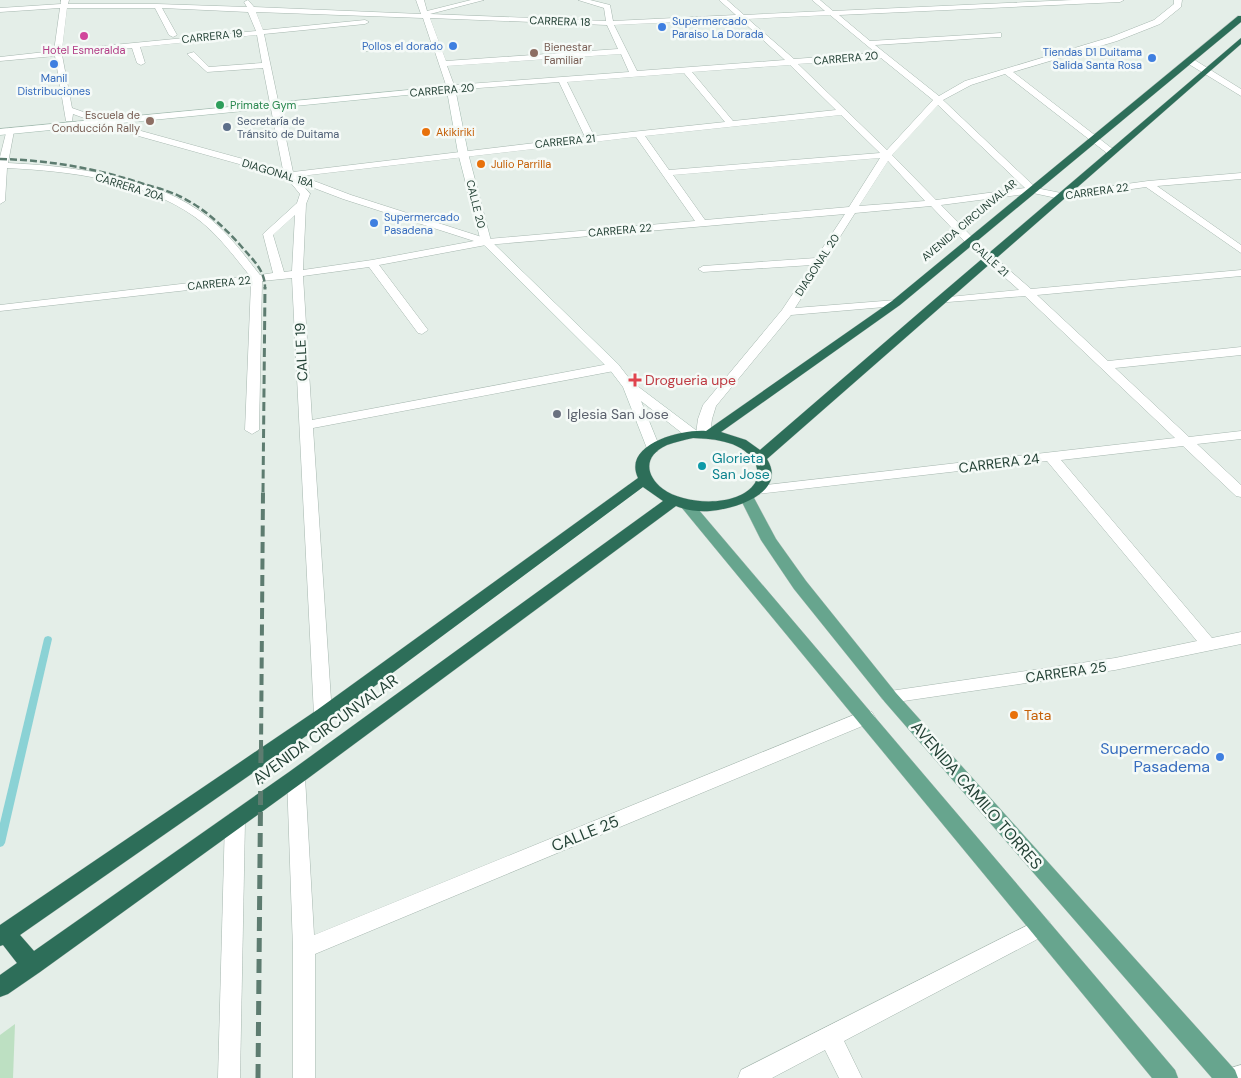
<svg xmlns="http://www.w3.org/2000/svg" width="1241" height="1078" viewBox="0 0 1241 1078" font-family="'DM Sans',sans-serif">
	<style>
		.green { fill: #bde0c2 }
		.lines { fill: none; stroke-linecap: round; stroke-linejoin: round }
		.stream { fill: #8bd2d5; fill-rule: evenodd }
		.street-casing { stroke: #a6b7af; stroke-width: 1 }
		.secondary-casing { stroke: #a2baaf; stroke-width: 1 }
		.primary-casing { stroke: #c1cac6; stroke-width: 1 }
		.highway-casing { stroke: #c1cac6; stroke-width: 1 }
		.street { fill: #fff; fill-rule: evenodd }
		.secondary { fill: #fff; fill-rule: evenodd }
		.primary { fill: #67a58e; fill-rule: evenodd }
		.highway { fill: #2d6e59; fill-rule: evenodd }
		.rail-far3 { stroke: #5d7c70; stroke-width: 2.5; stroke-dasharray: 7 3; stroke-linecap: butt }
		.rail-far2 { stroke: #5d7c70; stroke-width: 3; stroke-dasharray: 9 4.5; stroke-linecap: butt }
		.rail-far1 { stroke: #5d7c70; stroke-width: 4; stroke-dasharray: 11 5.5; stroke-linecap: butt }
		.rail { stroke: #5d7c70; stroke-width: 5; stroke-dasharray: 14 7; stroke-linecap: butt }
		.shop-dot { fill: #3f7fe0; stroke: #f5faf7; stroke-width: 2 }
		.hotel-dot { fill: #d1479c; stroke: #f5faf7; stroke-width: 2 }
		.education-dot { fill: #8d6e63; stroke: #f5faf7; stroke-width: 2 }
		.leisure-dot { fill: #2e9e5b; stroke: #f5faf7; stroke-width: 2 }
		.service-dot { fill: #5c6f8a; stroke: #f5faf7; stroke-width: 2 }
		.food-dot { fill: #e8710a; stroke: #f5faf7; stroke-width: 2 }
		.health-dot { fill: #e0444e; stroke: #f5faf7; stroke-width: 2 }
		.worship-dot { fill: #6b7280; stroke: #f5faf7; stroke-width: 2 }
		.culture-dot { fill: #0f9aa8; stroke: #f5faf7; stroke-width: 2 }
		.labels { text-anchor: middle; stroke-width: 5; stroke-linejoin: round; paint-order: stroke }
		.far-street-label { font-size: 11px; fill: #234135; stroke: #f5faf7 }
		.far-shop-label { font-size: 11px; fill: #366cbe; stroke: #f5faf7; text-anchor: start }
		.far-education-label { font-size: 11px; fill: #785e54; stroke: #f5faf7; text-anchor: start }
		.far-hotel-label { font-size: 11px; fill: #b23c85; stroke: #f5faf7 }
		.far-leisure-label { font-size: 11px; fill: #27864d; stroke: #f5faf7; text-anchor: start }
		.far-service-label { font-size: 11px; fill: #4e5e75; stroke: #f5faf7; text-anchor: start }
		.far-food-label { font-size: 11px; fill: #c56008; stroke: #f5faf7; text-anchor: start }
		.street-label { font-size: 14px; fill: #234135; stroke: #f5faf7 }
		.health-label { font-size: 14px; fill: #be3a42; stroke: #f5faf7; text-anchor: start }
		.worship-label { font-size: 14px; fill: #5b616d; stroke: #f5faf7; text-anchor: start }
		.culture-label { font-size: 14px; fill: #0d838f; stroke: #f5faf7; text-anchor: start }
		.food-label { font-size: 14px; fill: #c56008; stroke: #f5faf7; text-anchor: start }
		.near-street-label { font-size: 16px; fill: #234135; stroke: #f5faf7 }
		.near-shop-label { font-size: 16px; fill: #366cbe; stroke: #f5faf7; text-anchor: end }
	</style>
	<rect width="100%" height="100%" fill="#e4eee8"/>
	<path class="green" d="M15,1024L13,1078H0V1035Z"/>
	<g class="lines">
		<path class="stream" d="M48,636L51,637L52,639L5,843L3,846L0,847V823L44,639L45,637Z"/>
		<defs>
			<g id="street">
				<path d="M61,0H69L68,4H157L247,7L244,2L248,0L254,7L421,14L416,0H424L427,11L471,0H484L430,14L606,21L604,8L578,0H590L610,5L613,21L736,15L719,0H727L744,15L825,11L812,0H820L833,11L1073,0H1124L1120,2L839,15L870,41L1001,33V37H998L875,45L939,96L965,81L1111,37L1154,20L1174,4V0H1182L1181,7L1160,24L1117,41L1013,72L1114,150V154H1108L1005,74L971,85L943,100L1036,188L1061,193L1148,181L1241,173V179L1157,186L1241,245V253L1146,187L1061,199L1033,193L941,205L975,240L1031,289L1241,270V276L1037,295L1108,361L1241,347V355L1115,368L1189,437L1241,431V439L1197,444L1241,485V497L1236,496L1183,446L1061,460L1212,638L1241,632V644L1115,670L890,703L884,701L881,697L884,693L890,691L1115,658L1197,641L1047,461L757,494L752,493L750,490L752,487L757,486L1175,438L1025,296L935,303L933,301L939,298L1019,290L967,244L931,206L855,213L795,308L896,300L902,303L896,306L791,315L716,406L712,419L710,434L703,438L696,434L698,419L703,405L782,310L812,265L703,272L698,269L703,266L816,258L845,214L486,245L379,265L428,330L422,334L418,333L369,267L303,276L312,420L614,363L620,367L614,371L313,428L332,715L329,720L323,722L317,720L314,715L292,278L262,281L259,430L252,434L245,430L251,283L0,311V305L250,276C233,255 217,233 195,217C143,180 70,171 7,168L5,201L0,204V157L7,129L10,128L14,131L8,163C72,166 157,176 209,218C229,234 244,255 260,275L273,273L263,234L297,203L300,194L286,177L117,130L73,114L72,121H66L55,56L0,61V57L54,51L60,8L0,12V8L61,4ZM67,8H155L169,35L173,37L177,35L162,8L248,12L256,31L62,50ZM256,12L423,18L432,45L364,47L360,49L364,51L434,49L447,88L451,90L559,82L585,137L293,172L264,34L365,24L369,22L365,20L263,30ZM830,15L876,53L794,59L748,19ZM430,18L607,25L618,49L446,61ZM740,19L785,60L637,71L614,25ZM257,35L262,63L209,67L194,52L187,54L207,72L263,68L283,170L123,126L72,108L62,55L132,48L137,63L141,65L145,63L140,47ZM621,54L629,72L454,85L447,66ZM881,58L933,100L887,150L798,64ZM790,65L836,110L733,121L692,72ZM684,73L725,122L594,136L567,82ZM938,105L1025,188L936,200L892,155ZM841,115L880,153L669,170L645,136ZM636,137L695,221L488,239L351,195L301,176ZM880,158L849,207L705,220L673,175ZM888,161L925,201L859,206ZM301,183L343,199L474,241L372,260L303,270L306,204L310,194ZM295,215L292,271L284,272L273,235Z"/>
				<path d="M1187,59H1193L1241,89V96L1187,63Z"/>
				<path d="M866,710L872,712L875,717L872,722L315,954V1078H293V949L287,777L289,772L296,770L303,772L305,777L314,935Z"/>
				<path d="M235,812L242,815L245,820L240,1078H218L225,820L228,815Z"/>
				<path d="M1042,918L1049,921L1052,927L1049,933L844,1041L862,1078H839L825,1050L772,1078H738L741,1070Z"/>
				<path d="M1241,1065V1078H1221L1224,1070Z"/>
			</g>
			<path id="secondary" d="M451,86L455,88L468,153L491,241L618,364L632,382L697,431L699,434L697,437H687L641,401L660,448L658,451H648L623,387L610,370L481,242L458,153L447,91L0,135V129Z"/>
			<g id="primary">
				<path d="M747,494L752,495L754,498L776,539L806,581L896,693L1235,1070L1238,1078H1212L884,701L794,589L761,540L740,498L742,495Z"/>
				<path d="M687,501L692,502L1175,1070L1178,1078H1152L682,508L680,505L682,502Z"/>
			</g>
			<path id="highway" d="M1238,16H1241V22L900,305L721,432L746,440L760,450L935,299L1241,38V44L767,459C788,493 734,509 710,511C699,512 685,510 676,506L303,782L40,972L8,994L0,997V975L17,963L3,945L0,946V925L317,710L638,478C622,444 682,429 706,431L892,301ZM693,438C715,439 745,441 756,465C758,471 758,477 755,483C739,508 684,505 663,489C645,475 643,456 667,445C675,442 684,440 693,438ZM643,487L663,501L289,772L34,951L20,935L329,720Z"/>
		</defs>
		<use href="#street" class="street-casing"/>
		<use href="#secondary" class="secondary-casing"/>
		<use href="#primary" class="primary-casing"/>
		<use href="#highway" class="highway-casing"/>
		<use href="#street" class="street"/>
		<use href="#secondary" class="secondary"/>
		<use href="#primary" class="primary"/>
		<use href="#highway" class="highway"/>
		<path class="rail-far3" d="M0,159C50,160 99,169 147,185C157,188 169,191 179,196C203,207 224,227 241,246C253,260 265,270 265,288"/>
		<path class="rail-far2" d="M263,492L265,287"/>
		<path class="rail-far1" d="M261,751L263,491"/>
		<path class="rail" d="M258,1078L261,749"/>
	</g>
	<g class="shop-dot">
		<circle cx="662" cy="27" r="5"/>
		<circle cx="453" cy="46" r="5"/>
		<circle cx="1152" cy="58" r="5"/>
		<circle cx="54" cy="64" r="5"/>
		<circle cx="374" cy="223" r="5"/>
		<circle cx="1220" cy="757" r="5"/>
	</g>
	<circle class="hotel-dot" cx="84" cy="36" r="5"/>
	<g class="education-dot">
		<circle cx="534" cy="53" r="5"/>
		<circle cx="150" cy="121" r="5"/>
	</g>
	<circle class="leisure-dot" cx="220" cy="105" r="5"/>
	<circle class="service-dot" cx="227" cy="127" r="5"/>
	<g class="food-dot">
		<circle cx="426" cy="132" r="5"/>
		<circle cx="481" cy="164" r="5"/>
		<circle cx="1014" cy="715" r="5"/>
	</g>
	<path class="health-dot" d="M632.5 372.5h5v5h5v5h-5v5h-5v-5h-5v-5h5z"/>
	<circle class="worship-dot" cx="557" cy="414" r="5"/>
	<circle class="culture-dot" cx="702" cy="466" r="5"/>
	<g class="labels">
		<g class="far-street-label">
			<text transform="translate(560 21) rotate(2)" y="4">CARRERA 18</text>
			<text transform="translate(212 36) rotate(-6)" y="4">CARRERA 19</text>
			<text transform="translate(846 58) rotate(-5)" y="4">CARRERA 20</text>
			<text transform="translate(442 90) rotate(-5)" y="4">CARRERA 20</text>
			<text transform="translate(565 141) rotate(-6)" y="4">CARRERA 21</text>
			<text transform="translate(278 173) rotate(17)" y="4">DIAGONAL 18A</text>
			<text transform="translate(130 187) rotate(17)" y="4">CARRERA 20A</text>
			<text transform="translate(1097 191) rotate(-8)" y="4">CARRERA 22</text>
			<text transform="translate(476 204) rotate(76)" y="4">CALLE 20</text>
			<text transform="translate(969 220) rotate(-40)" y="4">AVENIDA CIRCUNVALAR</text>
			<text transform="translate(620 230) rotate(-5)" y="4">CARRERA 22</text>
			<text transform="translate(990 259) rotate(42)" y="4">CALLE 21</text>
			<text transform="translate(817 265) rotate(-57)" y="4">DIAGONAL 20</text>
			<text transform="translate(219 283) rotate(-6)" y="4">CARRERA 22</text>
		</g>
		<g class="far-shop-label">
			<text x="672" y="25">Supermercado<tspan x="672" dy="13">Paraiso La Dorada</tspan></text>
			<text x="443" y="50" text-anchor="end">Pollos el dorado</text>
			<text x="1142" y="56" text-anchor="end">Tiendas D1 Duitama<tspan x="1142" dy="13">Salida Santa Rosa</tspan></text>
			<text x="54" y="82" text-anchor="middle">Manil<tspan x="54" dy="13">Distribuciones</tspan></text>
			<text x="384" y="221">Supermercado<tspan x="384" dy="13">Pasadena</tspan></text>
		</g>
		<g class="far-education-label">
			<text x="544" y="51">Bienestar<tspan x="544" dy="13">Familiar</tspan></text>
			<text x="140" y="119" text-anchor="end">Escuela de<tspan x="140" dy="13">Conducción Rally</tspan></text>
		</g>
		<g class="far-hotel-label">
			<text x="84" y="54">Hotel Esmeralda</text>
		</g>
		<g class="far-leisure-label">
			<text x="230" y="109">Primate Gym</text>
		</g>
		<g class="far-service-label">
			<text x="237" y="125">Secretaría de<tspan x="237" dy="13">Tránsito de Duitama</tspan></text>
		</g>
		<g class="far-food-label">
			<text x="436" y="136">Akikiriki</text>
			<text x="491" y="168">Julio Parrilla</text>
		</g>
		<g class="street-label">
			<text transform="translate(301 352) rotate(-93)" y="5">CALLE 19</text>
			<text transform="translate(999 463) rotate(-7)" y="5">CARRERA 24</text>
			<text transform="translate(1066 672) rotate(-8)" y="5">CARRERA 25</text>
		</g>
		<g class="health-label">
			<text x="645" y="385">Drogueria upe</text>
		</g>
		<g class="worship-label">
			<text x="567" y="419">Iglesia San Jose</text>
		</g>
		<g class="culture-label">
			<text x="712" y="463">Glorieta<tspan x="712" dy="16">San Jose</tspan></text>
		</g>
		<g class="food-label">
			<text x="1024" y="720">Tata</text>
		</g>
		<g class="near-street-label">
			<text transform="translate(325 729) rotate(-36)" y="6">AVENIDA CIRCUNVALAR</text>
			<text transform="translate(977 795) rotate(49)" y="6">AVENIDA CAMILO TORRES</text>
			<text transform="translate(585 833) rotate(-22)" y="6">CALLE 25</text>
		</g>
		<g class="near-shop-label">
			<text x="1210" y="754">Supermercado<tspan x="1210" dy="18">Pasadema</tspan></text>
		</g>
	</g>
</svg>
